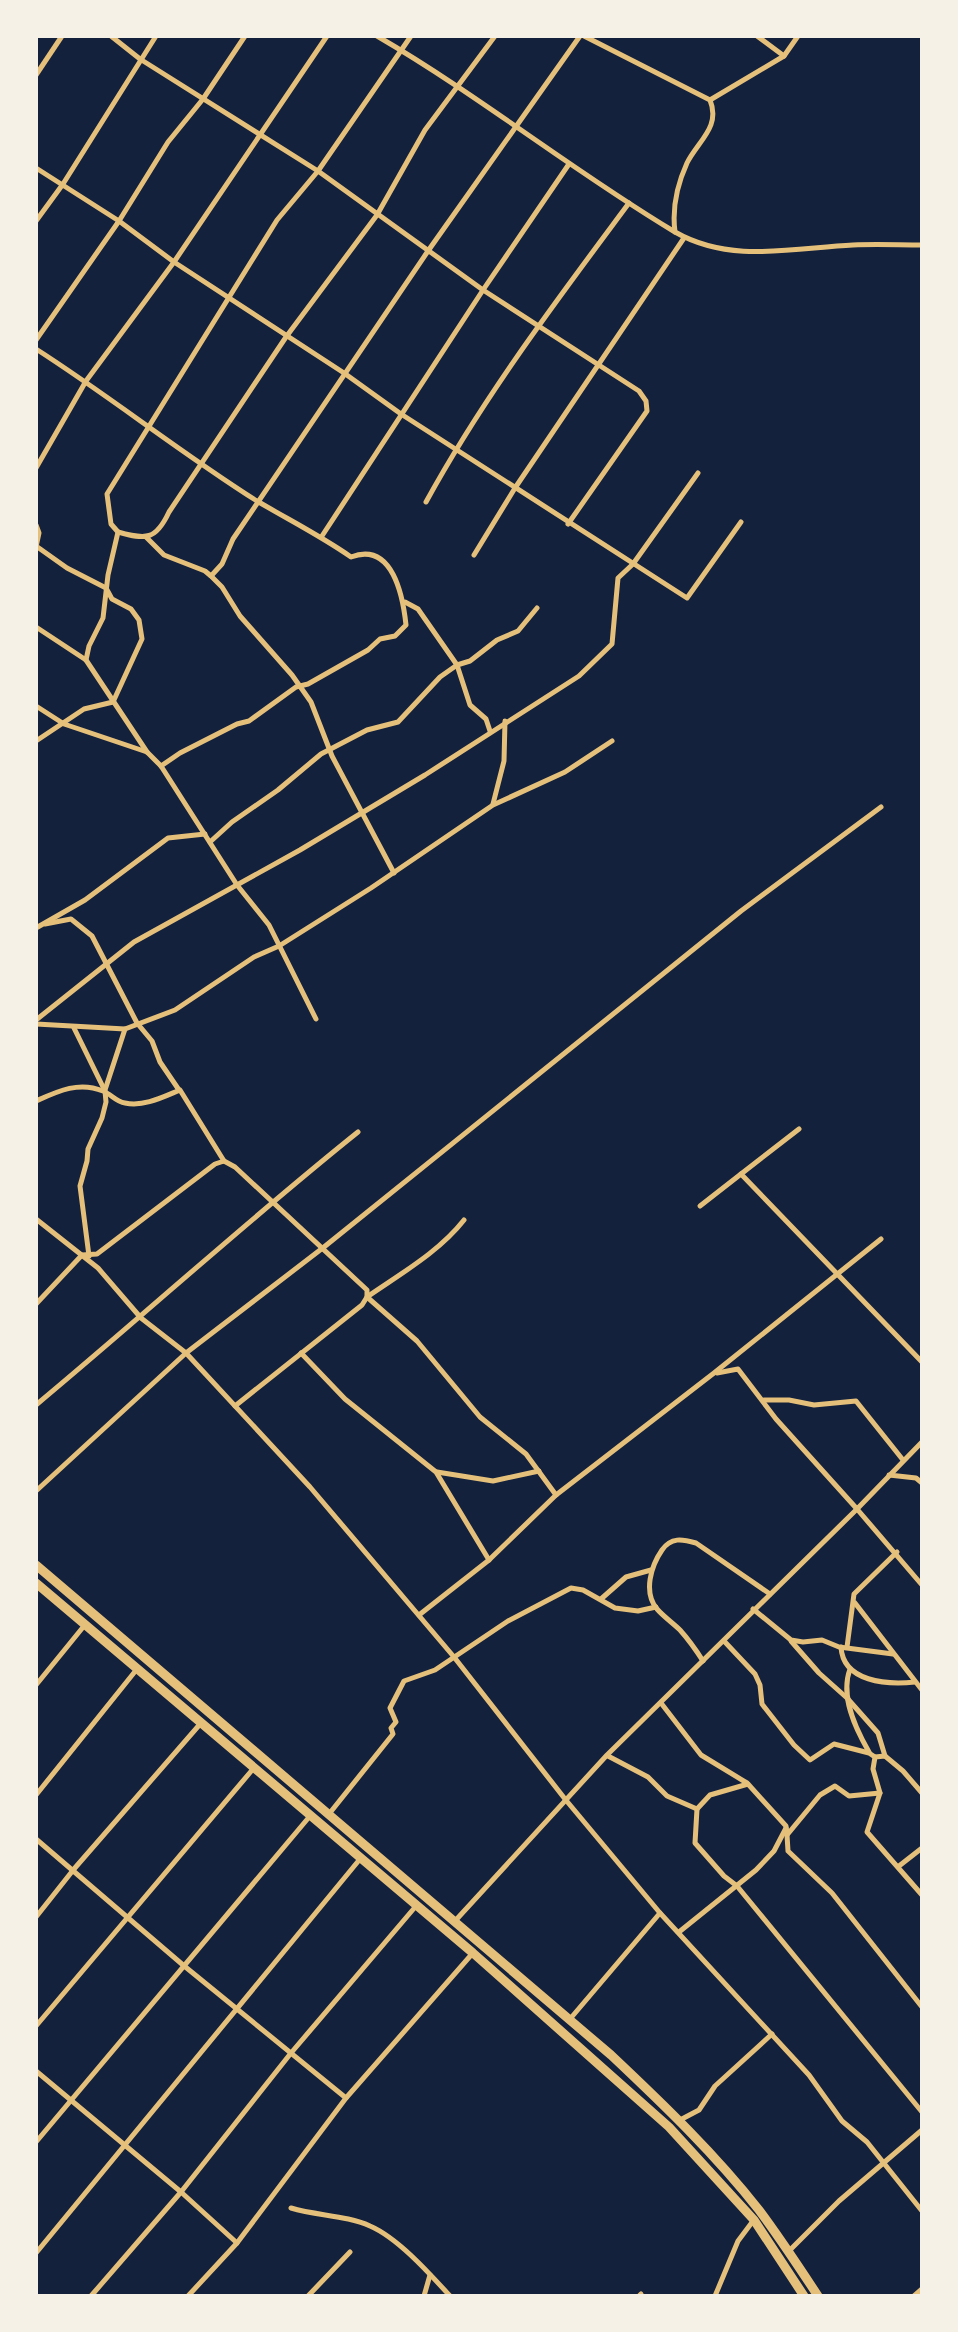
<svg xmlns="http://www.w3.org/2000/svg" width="958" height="2332" viewBox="0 0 958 2332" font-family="'Sofia Sans Condensed',sans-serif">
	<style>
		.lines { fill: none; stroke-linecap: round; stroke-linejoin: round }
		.minor { stroke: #e5c07b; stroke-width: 5 }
		.trunk { stroke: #e5c07b; stroke-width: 9 }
	</style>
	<rect width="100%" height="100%" fill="#14213d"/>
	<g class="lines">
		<g class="minor">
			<path d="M111,36L140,59L318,171L483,290L639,391L646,401L647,411L568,524"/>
			<path d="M377,36C480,96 573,171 675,232"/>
			<path d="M584,36L710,100C721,127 698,141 687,163C677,185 672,209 675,232C731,264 793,248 853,245C876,244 899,245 922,245"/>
			<path d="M757,36L784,56"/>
			<path d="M36,75L62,36"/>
			<path d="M710,100L784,56L798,36"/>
			<path d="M36,168L119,221L174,262L344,373L401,414L687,598L741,522"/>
			<path d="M36,221L63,184L156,36"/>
			<path d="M36,340L119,221L168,142L203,99L245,36"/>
			<path d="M36,349C111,397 181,453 257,501C289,520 321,536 351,557C393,541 403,597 406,625L395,636L380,639L368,650L308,684L296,687L249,721L237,724L180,753L161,766"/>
			<path d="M36,468L86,381L174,262L327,36"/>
			<path d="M426,502C484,396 557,300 629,203"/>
			<path d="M36,525L39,533L36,547"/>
			<path d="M118,532C146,540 156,540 169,512L286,337L377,215L425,130L495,36"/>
			<path d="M322,536L483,290L569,164"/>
			<path d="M146,537L164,555L205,571L211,576L222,587L240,616L292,675L311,702L332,756L394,873"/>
			<path d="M36,546L67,568L106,588L112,599L131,609L139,620L142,639L113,702L84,709L36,741"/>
			<path d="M474,555L515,488L684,238"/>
			<path d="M211,576L222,564L233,539L428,251L580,36"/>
			<path d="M405,602L418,609L457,665L470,705L486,719L490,731"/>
			<path d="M36,627L86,660"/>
			<path d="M36,706L64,724L147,752L161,766L237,885L269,925L316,1019"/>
			<path d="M147,752L86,660L89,646L103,618L108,575L118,532L111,524L107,494L277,220L318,171L411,36"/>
			<path d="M493,804L504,761L505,721"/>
			<path d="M210,842L232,822L278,790L321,754L367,730L398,722L440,677L457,665L470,661L497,640L518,631L537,608"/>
			<path d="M45,924L71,919L92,936L137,1023L152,1041L160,1062L179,1090"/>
			<path d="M36,928L85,900L168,838L205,834"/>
			<path d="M36,1020L134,942L300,850L425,775L579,676L612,644L618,578L633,564L698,473"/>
			<path d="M36,1024L125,1029L175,1010L254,957L279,946L371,888L493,805L565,772L612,741"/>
			<path d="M74,1028L105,1091L106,1102L102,1118L88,1149L87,1161L80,1186L89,1256"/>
			<path d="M105,1090L125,1029"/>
			<path d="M36,1101C58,1091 79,1081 103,1091C111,1094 116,1102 125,1103C144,1107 163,1097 180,1090L224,1161"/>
			<path d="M799,1129L741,1174L922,1362"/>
			<path d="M700,1206L741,1174"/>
			<path d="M36,1219L98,1268L141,1318L186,1353L310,1487L454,1657L565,1799L660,1913L809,2075L842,2121L867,2142L922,2211"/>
			<path d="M464,1220C439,1252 400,1274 367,1297L417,1341L480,1417L526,1454L556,1495"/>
			<path d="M36,1304L82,1255L97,1254L215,1164L224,1161L235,1167L367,1290V1297L362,1305L235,1406"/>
			<path d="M301,1353L345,1399L436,1472L489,1560"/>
			<path d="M717,1373L738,1369L776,1419L857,1509L922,1442"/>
			<path d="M764,1400H789L814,1405L856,1401L903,1460"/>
			<path d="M36,1405C144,1315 248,1220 358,1132"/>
			<path d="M437,1472L493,1481L539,1471"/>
			<path d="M889,1475L916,1478L922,1483"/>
			<path d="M36,1491L186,1353L324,1247L741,911L881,807"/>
			<path d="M601,1599L626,1577L651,1570"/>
			<path d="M855,1603L922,1690"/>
			<path d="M753,1609L791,1640L803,1642L822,1640L839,1647L893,1654"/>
			<path d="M419,1615L489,1560L556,1495L714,1373L881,1239"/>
			<path d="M724,1641L755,1674L760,1685L762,1704L794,1745L810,1760L834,1744L869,1753L875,1757L873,1769L880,1793L867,1832L922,1895"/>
			<path d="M791,1641L819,1673L847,1698L878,1733L885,1756"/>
			<path d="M841,1647C843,1682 887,1685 915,1682"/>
			<path d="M847,1647L854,1594L897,1552"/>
			<path d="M703,1661C696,1650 689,1640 680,1630C673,1623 664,1617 657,1609C643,1592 651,1566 662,1550C671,1537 682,1539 696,1543L770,1594"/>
			<path d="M850,1669C840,1696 855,1728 869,1752"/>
			<path d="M36,1685L84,1626"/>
			<path d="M661,1703L701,1755L747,1783"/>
			<path d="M608,1756L648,1777L667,1796L697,1809L710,1795L748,1784L786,1826L787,1835L820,1795L835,1786L849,1796L880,1793"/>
			<path d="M875,1757L885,1756L903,1771L922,1793"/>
			<path d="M36,1795L137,1669"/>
			<path d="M697,1809L695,1843L724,1876L737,1886L922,2112"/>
			<path d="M329,1814L393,1734L391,1728L396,1722L390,1708L404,1681L435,1670L508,1621L571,1588L583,1590L615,1608L638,1611L656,1607"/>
			<path d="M787,1835L788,1851L832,1893L922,2007"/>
			<path d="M36,1839L183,1965L346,2098"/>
			<path d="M899,1866L922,1848"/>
			<path d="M36,1917L74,1869L201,1723"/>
			<path d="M455,1921L607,1755L857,1509L922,1585"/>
			<path d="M679,1932L756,1870L774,1851L786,1828"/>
			<path d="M570,2019L660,1913"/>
			<path d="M36,2026L253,1769"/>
			<path d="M36,2071L181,2192L237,2243"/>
			<path d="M680,2120L699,2110L715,2086L772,2034"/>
			<path d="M36,2142L310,1816"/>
			<path d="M291,2208C317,2216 346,2215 370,2226C398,2238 430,2274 450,2296"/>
			<path d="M788,2252L839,2201L922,2130"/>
			<path d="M36,2253L360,1859"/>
			<path d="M91,2296L181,2192L291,2053L416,1906"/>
			<path d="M188,2296L237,2243L346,2098L472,1954"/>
			<path d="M308,2296L350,2252"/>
			<path d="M424,2296L430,2275"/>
			<path d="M639,2296L641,2294"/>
			<path d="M715,2296L738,2241L753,2221"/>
			<path d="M914,2296L922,2289"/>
		</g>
		<g class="trunk">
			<path d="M36,1565L611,2055C663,2104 715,2154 759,2210C780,2238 799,2267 818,2296"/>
			<path d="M36,1583L473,1953L669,2127L754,2220L804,2296"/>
		</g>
	</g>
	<rect width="958" height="2332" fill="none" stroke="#f6f1e7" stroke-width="76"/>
</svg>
